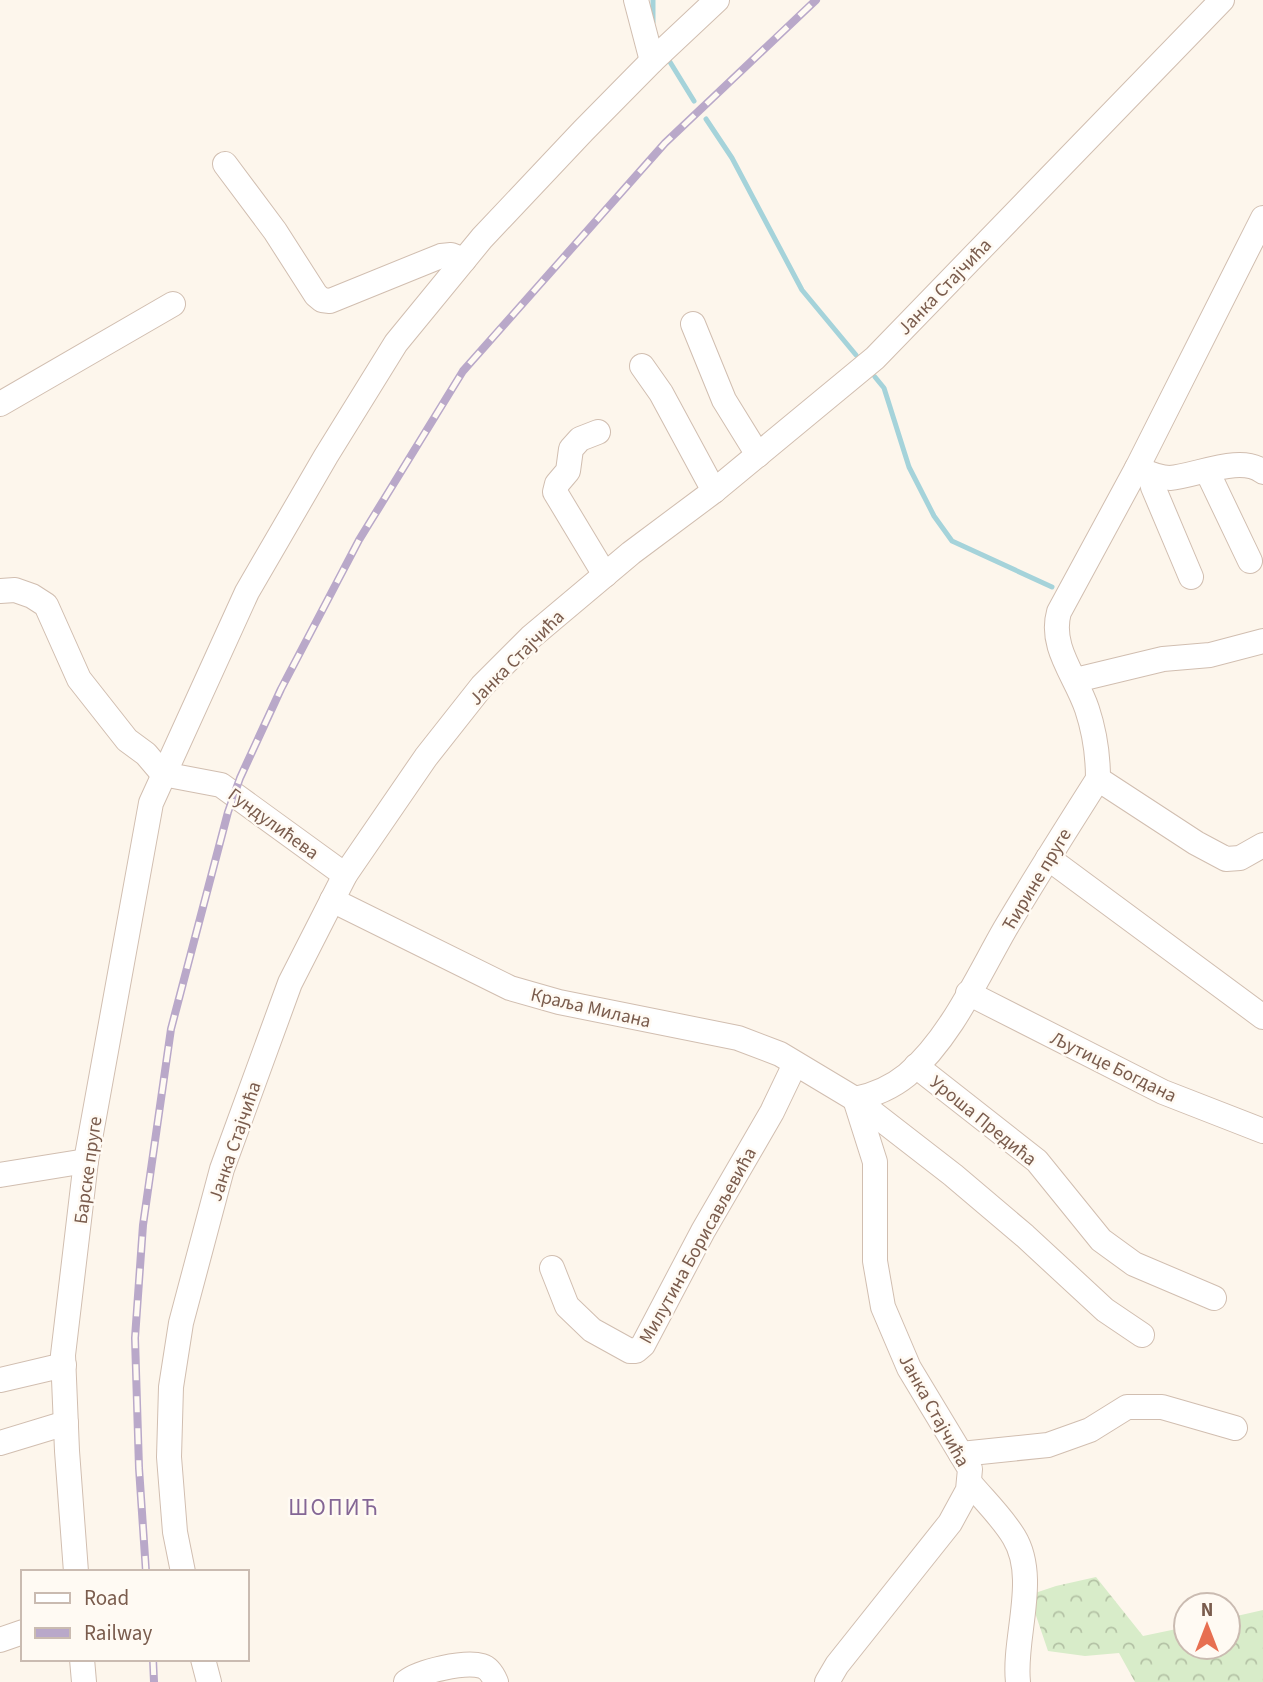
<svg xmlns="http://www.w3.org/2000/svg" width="1263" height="1682" viewBox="0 0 1263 1682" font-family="'Source Sans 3',sans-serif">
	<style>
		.forest { fill: url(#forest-crowns) }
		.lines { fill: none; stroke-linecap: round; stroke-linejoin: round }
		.stream { stroke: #a5d3da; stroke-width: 5 }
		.minor-casing { stroke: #d1beb0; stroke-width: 26 }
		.minor { stroke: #fff; stroke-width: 24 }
		.rail-casing { stroke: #b9a8c9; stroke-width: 8 }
		.rail { stroke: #fffaf3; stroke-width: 5; stroke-dasharray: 16; stroke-linecap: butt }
		.labels { text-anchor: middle; stroke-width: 5; stroke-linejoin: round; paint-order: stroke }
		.street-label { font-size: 19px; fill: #7a5c4d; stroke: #fffaf3 }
		.quarter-label { font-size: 23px; letter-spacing: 2px; fill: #846695; stroke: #fffaf3 }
	</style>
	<defs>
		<pattern id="forest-crowns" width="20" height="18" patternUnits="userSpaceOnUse" patternTransform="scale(1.75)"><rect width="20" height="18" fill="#d8ecc9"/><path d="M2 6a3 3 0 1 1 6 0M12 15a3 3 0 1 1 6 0" fill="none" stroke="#b4c2a5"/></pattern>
	</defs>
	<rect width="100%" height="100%" fill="#fdf6ec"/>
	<path class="forest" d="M1096,1577L1143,1636L1186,1627V1647H1228V1618L1263,1610V1682H1135L1119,1653L1085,1656L1048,1651L1029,1595L1056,1586Z"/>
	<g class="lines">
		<g class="stream">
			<path d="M653,0V22"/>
			<path d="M670,62L694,101"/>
			<path d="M706,119L732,158L802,290L856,355"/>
			<path d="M875,377L884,388L909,467L934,516L952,541L1052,587"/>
		</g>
		<defs>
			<g id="minor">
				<path d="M636,0L652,61"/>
				<path d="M225,164L275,231L316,295L322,300L330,301L441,256L451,255L464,260"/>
				<path d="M693,324L724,400L758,455"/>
				<path d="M642,366L661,393L714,491"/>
				<path d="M0,404L173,304"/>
				<path d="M598,432L580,439L571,449L568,471L557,484L555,492L605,575"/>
				<path d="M1137,468C1148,473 1158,478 1170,478C1196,476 1242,454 1263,472"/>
				<path d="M1207,471L1250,561"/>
				<path d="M1150,474L1153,487L1191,577"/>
				<path d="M0,591L15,590L32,596L46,605L79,679L127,740L146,754L163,774L221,785L345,875"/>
				<path d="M1076,680L1163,659L1210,655L1263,641"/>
				<path d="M1098,779L1196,843L1226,859L1240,858L1263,845"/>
				<path d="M1048,858L1263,1017"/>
				<path d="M332,900L510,988L559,1002L738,1038L780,1054L855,1099L953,1175L1025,1236L1105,1310L1142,1335"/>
				<path d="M968,993L1163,1092L1263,1131"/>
				<path d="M916,1066L1037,1161L1101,1240L1134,1264L1214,1298"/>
				<path d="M855,1099C874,1095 891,1088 907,1075C950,1039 978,976 1005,929C1035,878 1067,828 1098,779C1098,756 1094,730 1087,709C1076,676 1049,647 1059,612L1137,468L1263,218"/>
				<path d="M0,1175L86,1161"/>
				<path d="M552,1268L567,1306L592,1330L630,1351H636L643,1345L703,1231L772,1112L795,1064"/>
				<path d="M0,1380L64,1365"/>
				<path d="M0,1443L66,1423"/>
				<path d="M961,1454L1048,1445L1090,1430L1127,1407H1162L1235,1428"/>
				<path d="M969,1482C984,1500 1002,1517 1014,1537C1039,1578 1013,1638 1018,1682"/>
				<path d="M76,1572L67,1451L63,1355L86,1161L151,803L247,592L326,456L396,343L482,238L583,131L652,61L717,0"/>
				<path d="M183,1572L175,1532L169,1457L171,1387L181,1323L222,1169L290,983L345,875L426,757L482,686L531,637L631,553L714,491L875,358L1222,0"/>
				<path d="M0,1640L23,1632"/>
				<path d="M82,1659L84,1682"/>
				<path d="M203,1659L209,1682"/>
				<path d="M406,1682C420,1671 465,1661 482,1666C489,1668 493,1675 496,1682"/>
				<path d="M827,1682L837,1665L950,1523L968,1490L970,1469L909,1368L883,1307L875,1261V1162L855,1099"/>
			</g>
		</defs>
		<use href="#minor" class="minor-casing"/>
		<use href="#minor" class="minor"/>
		<defs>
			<g id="rail">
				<path d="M146,1572L139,1468L135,1338L143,1225L171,1029L228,812L240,778L281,689L359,540L463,371L665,143L816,0"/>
				<path d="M153,1659L154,1682"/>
			</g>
		</defs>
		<use href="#rail" class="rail-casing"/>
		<use href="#rail" class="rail"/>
	</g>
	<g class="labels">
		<g class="street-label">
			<text transform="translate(944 286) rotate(-46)" y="7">Јанка Стајчића</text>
			<text transform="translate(516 657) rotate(-45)" y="7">Јанка Стајчића</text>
			<text transform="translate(274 823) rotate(36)" y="7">Гундулићева</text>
			<text transform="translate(1036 879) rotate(-59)" y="7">Ћирине пруге</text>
			<text transform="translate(591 1007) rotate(13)" y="7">Краља Милана</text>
			<text transform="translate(1114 1066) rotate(26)" y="7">Љутице Богдана</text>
			<text transform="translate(984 1120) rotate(39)" y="7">Уроша Предића</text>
			<text transform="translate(234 1141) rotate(-71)" y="7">Јанка Стајчића</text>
			<text transform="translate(87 1170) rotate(-82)" y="7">Барске пруге</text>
			<text transform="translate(697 1245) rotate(-61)" y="7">Милутина Борисављевића</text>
			<text transform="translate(935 1410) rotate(61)" y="7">Јанка Стајчића</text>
		</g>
		<g class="quarter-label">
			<text x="334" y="1515">ШОПИЋ</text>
		</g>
	</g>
	<rect x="21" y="1570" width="228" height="91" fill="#fffaf3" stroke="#cabbb1" stroke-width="2"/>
	<rect x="35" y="1593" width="35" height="10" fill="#ffffff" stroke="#cabbb1" stroke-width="2"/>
	<text x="84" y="1605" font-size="21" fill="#7a5c4d">Road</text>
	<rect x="35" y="1628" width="35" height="10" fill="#b9a8c9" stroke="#cabbb1" stroke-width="2"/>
	<text x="84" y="1640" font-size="21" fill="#7a5c4d">Railway</text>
	<g transform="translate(1207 1626)"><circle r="33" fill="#fffaf3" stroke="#cabbb1" stroke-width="2"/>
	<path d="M0-5L12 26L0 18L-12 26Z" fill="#e76f51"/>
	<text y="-10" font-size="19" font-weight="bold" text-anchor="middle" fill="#7a5c4d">N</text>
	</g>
</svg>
